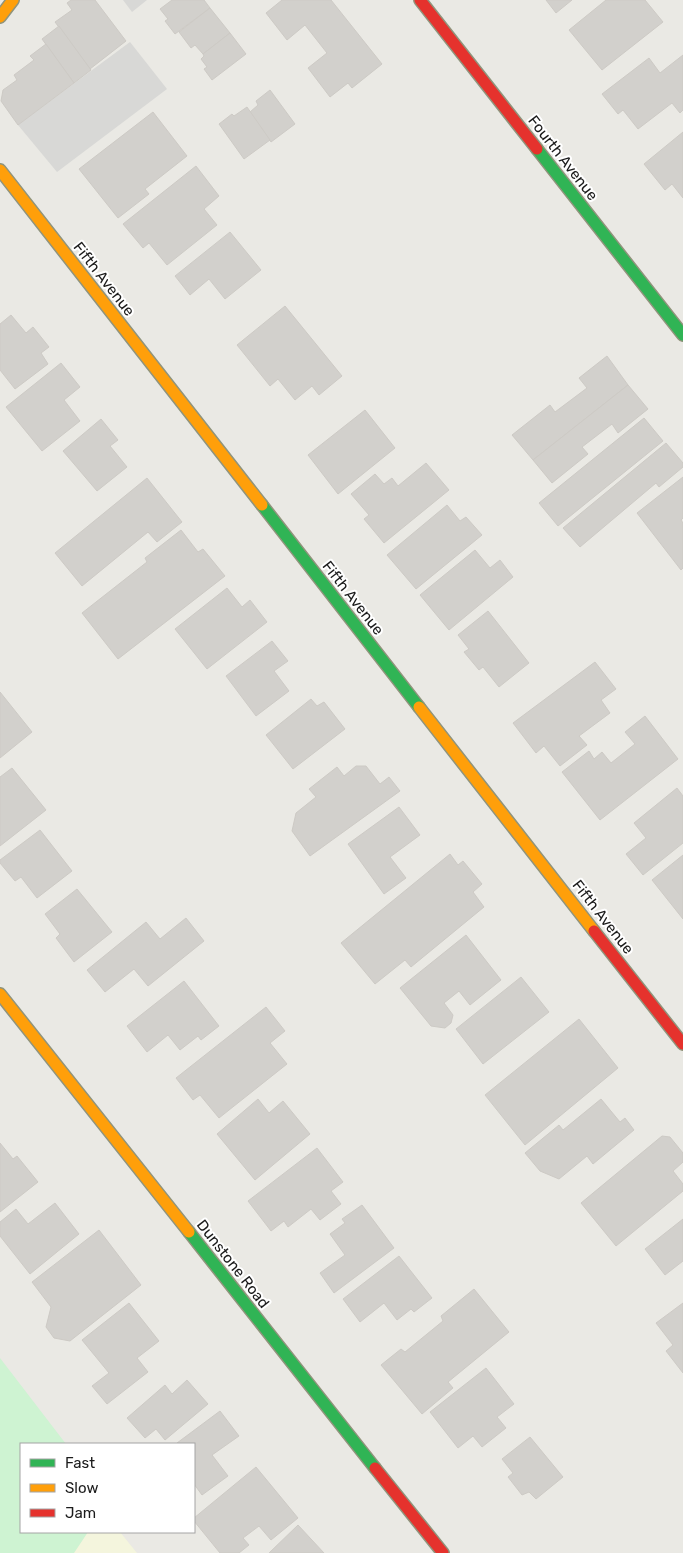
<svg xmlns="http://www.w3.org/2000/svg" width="683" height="1553" viewBox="0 0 683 1553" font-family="Rubik,sans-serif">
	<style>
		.education { fill: #f4f5dd }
		.park { fill: #cef3d2 }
		.parking { fill: #d8d8d6 }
		.building { fill: #d2d0cc; stroke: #cdcac5 }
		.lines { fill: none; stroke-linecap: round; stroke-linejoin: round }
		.fast-casing { stroke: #90947c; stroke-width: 14 }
		.slow-casing { stroke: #90947c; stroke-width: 14 }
		.jam-casing { stroke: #90947c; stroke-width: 14 }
		.fast { stroke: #30b455; stroke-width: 11 }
		.slow { stroke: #ff9f0a; stroke-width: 11 }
		.jam { stroke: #e5322d; stroke-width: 11 }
		.labels { text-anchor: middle; stroke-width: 4; stroke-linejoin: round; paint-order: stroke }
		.street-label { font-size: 15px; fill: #1b1b1b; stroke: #fff }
	</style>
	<rect width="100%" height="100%" fill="#eae9e4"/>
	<path class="education" d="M0,1384L21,1444V1532H120L137,1553H0Z"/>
	<path class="park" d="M0,1358L66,1444H21V1532H88L74,1553H0Z"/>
	<g class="parking">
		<path d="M123,0H147L132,12Z"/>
		<path d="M130,42L167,89L57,172L18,125Z"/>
	</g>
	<g class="building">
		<path d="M71,0H95L126,41L90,69L55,22L72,10L67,3Z"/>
		<path d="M172,0H204L210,8L175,34L165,21L168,19L160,9Z"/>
		<path d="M282,0H331L382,64L352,88L348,83L330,97L308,68L327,53L305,25L287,40L266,13Z"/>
		<path d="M546,0H572L556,13Z"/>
		<path d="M606,0H645L663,22L602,70L569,30Z"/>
		<path d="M210,8L230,33L203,54L195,45L191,48L179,32Z"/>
		<path d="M59,26L91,70L74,83L42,39Z"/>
		<path d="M230,33L246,54L212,80L204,69L207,67L201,59L204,56L203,54Z"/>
		<path d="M46,44L74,83L18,125L1,101L3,90L17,80L14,75L34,60L30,56Z"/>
		<path d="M683,55V110L680,113L672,103L638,129L623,110L618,114L602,94L649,58L660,73Z"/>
		<path d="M270,90L295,124L271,142L250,112L258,105L256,101Z"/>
		<path d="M247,107L270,140L244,159L219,124L232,114L234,116Z"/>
		<path d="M153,112L187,156L145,189L149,194L118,218L79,169Z"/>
		<path d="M683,132V198L672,184L665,190L644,164Z"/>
		<path d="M196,166L219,196L204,209L217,225L167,265L149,243L143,248L123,224Z"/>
		<path d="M230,232L261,270L225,299L209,279L190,295L175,276Z"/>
		<path d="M285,306L342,376L319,395L312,386L295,400L278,379L270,386L237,345Z"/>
		<path d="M11,315L26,333L33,327L49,347L41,353L48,364L15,389L0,370V324Z"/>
		<path d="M607,356L628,385L533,460L512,435L550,405L555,412L587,388L579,378Z"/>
		<path d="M61,363L80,387L64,400L80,421L42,451L6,407Z"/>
		<path d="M628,385L648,409L618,433L612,424L582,447L588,454L552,483L533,460Z"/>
		<path d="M365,410L395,448L338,494L308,455Z"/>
		<path d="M644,418L663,441L558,526L539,503Z"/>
		<path d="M101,419L118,440L110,446L127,467L97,491L63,451Z"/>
		<path d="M666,443L683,463V467L659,487L656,483L580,547L563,528Z"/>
		<path d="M426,463L449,490L384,543L364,519L369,515L351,494L375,474L384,484L392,478L398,486Z"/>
		<path d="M683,477V518L681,520L683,523V568L681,570L637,513Z"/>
		<path d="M147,478L182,522L157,542L148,532L82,586L55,553Z"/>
		<path d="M447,505L460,521L466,517L482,535L416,589L387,555Z"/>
		<path d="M181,530L198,552L203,549L225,576L118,659L82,613L147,562L145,558Z"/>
		<path d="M475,550L490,568L500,560L513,577L449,630L420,595Z"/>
		<path d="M227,588L242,607L250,600L267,622L207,669L175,629Z"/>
		<path d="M488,611L529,663L499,687L483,667L479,670L464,652L469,649L458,635Z"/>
		<path d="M272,641L288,661L274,671L289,691L256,716L226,676Z"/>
		<path d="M595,662L616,689L601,700L610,713L579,736L587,745L560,766L544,746L536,753L513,723Z"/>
		<path d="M0,692L32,732L0,758Z"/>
		<path d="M311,699L317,706L324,702L345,729L293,769L266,735Z"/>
		<path d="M645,716L678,759L600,820L562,772L589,751L594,759L602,752L611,763L635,744L625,732Z"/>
		<path d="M356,766H366L380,784L389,777L400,791L310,856L292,831L296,813L316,797L309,789L337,767L344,776Z"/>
		<path d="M12,768L46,810L0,846V777Z"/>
		<path d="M677,788L683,796V843L643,875L626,854L646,838L634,823Z"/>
		<path d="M399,807L420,835L390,857L406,878L384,894L348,844Z"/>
		<path d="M40,830L72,871L37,898L21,877L15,881L0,863V860Z"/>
		<path d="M450,854L458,865L463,861L482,884L473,892L484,907L411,967L405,960L375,984L341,943Z"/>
		<path d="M683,855V919L652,880Z"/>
		<path d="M77,889L112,932L74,962L56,938L60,934L45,914Z"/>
		<path d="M186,918L204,941L148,986L134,969L105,992L87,970L146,922L160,939Z"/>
		<path d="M466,935L501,980L470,1005L459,991L444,1003L453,1015L451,1023L445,1028L431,1026L400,988Z"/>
		<path d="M521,977L549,1012L483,1064L456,1029Z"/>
		<path d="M184,981L219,1026L201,1040L198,1036L180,1050L168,1035L147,1052L127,1026Z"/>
		<path d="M266,1007L285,1031L270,1043L287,1064L219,1118L200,1095L193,1100L176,1078Z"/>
		<path d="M579,1019L618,1068L525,1145L485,1095Z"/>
		<path d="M258,1099L269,1113L283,1101L310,1134L255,1180L217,1134Z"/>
		<path d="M601,1099L620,1122L625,1118L634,1130L593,1164L587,1156L559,1179L540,1171L525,1153L559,1125L563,1130Z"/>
		<path d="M662,1136L670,1137L683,1153V1162L673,1171L683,1184V1191L616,1246L581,1203Z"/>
		<path d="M0,1143L13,1159L17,1156L38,1182L0,1212Z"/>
		<path d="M317,1148L343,1182L331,1191L341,1204L320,1220L311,1209L288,1227L284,1221L271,1231L248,1201Z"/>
		<path d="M55,1203L79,1234L30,1274L0,1236V1222L16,1209L28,1224Z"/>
		<path d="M362,1205L394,1248L334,1293L320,1273L345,1255L330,1234L345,1223L342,1219Z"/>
		<path d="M683,1219V1261L665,1275L645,1249Z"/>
		<path d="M99,1230L141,1285L70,1341L54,1338L46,1327L51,1307L32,1282Z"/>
		<path d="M399,1256L432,1298L414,1312L411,1309L397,1320L384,1303L360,1322L343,1299Z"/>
		<path d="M474,1289L509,1332L448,1382L453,1388L422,1414L381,1365L401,1349L405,1352L443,1321L441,1316Z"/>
		<path d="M129,1303L159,1341L137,1358L148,1372L107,1404L92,1386L109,1373L82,1340Z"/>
		<path d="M683,1303V1373L666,1351L673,1345L656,1323Z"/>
		<path d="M486,1368L514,1404L497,1417L506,1428L482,1447L473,1436L458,1448L430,1412Z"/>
		<path d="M187,1380L208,1404L165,1440L156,1429L145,1438L127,1418L165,1385L172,1394Z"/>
		<path d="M220,1411L239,1436L212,1455L228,1476L202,1495L194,1484V1444H178L177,1443Z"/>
		<path d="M530,1437L563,1477L536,1499L529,1492L522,1495L508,1477L513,1473L502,1459Z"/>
		<path d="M256,1467L298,1518L271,1540L259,1526L243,1538L249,1545L239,1553H220L194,1521V1518Z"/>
		<path d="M298,1525L324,1553H269Z"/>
	</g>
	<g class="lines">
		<defs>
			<g id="fast">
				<path d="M537,149L683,335"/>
				<path d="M262,505L419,707"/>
				<path d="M189,1232L375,1468"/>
			</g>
			<g id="slow">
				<path d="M0,17L13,0"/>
				<path d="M0,170L262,505"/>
				<path d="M419,707L594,931"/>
				<path d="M0,994L189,1232"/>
			</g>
			<g id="jam">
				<path d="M420,0L537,149"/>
				<path d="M594,931L683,1044"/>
				<path d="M375,1468L443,1553"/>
			</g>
		</defs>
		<use href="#fast" class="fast-casing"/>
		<use href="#slow" class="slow-casing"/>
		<use href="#jam" class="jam-casing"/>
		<use href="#fast" class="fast"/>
		<use href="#slow" class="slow"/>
		<use href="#jam" class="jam"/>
	</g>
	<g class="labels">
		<g class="street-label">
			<text transform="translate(563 158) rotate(52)" y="5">Fourth Avenue</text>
			<text transform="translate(104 279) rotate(52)" y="5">Fifth Avenue</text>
			<text transform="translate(353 598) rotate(52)" y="5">Fifth Avenue</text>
			<text transform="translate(603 917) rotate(52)" y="5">Fifth Avenue</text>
			<text transform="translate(233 1264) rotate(52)" y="5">Dunstone Road</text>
		</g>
	</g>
	<rect x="20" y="1443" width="175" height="90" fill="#ffffff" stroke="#a4a4a4"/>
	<rect x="30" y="1459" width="25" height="8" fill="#30b455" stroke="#a4a4a4"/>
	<text x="65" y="1468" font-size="15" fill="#1b1b1b">Fast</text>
	<rect x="30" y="1484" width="25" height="8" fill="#ff9f0a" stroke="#a4a4a4"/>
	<text x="65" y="1493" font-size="15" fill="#1b1b1b">Slow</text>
	<rect x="30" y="1509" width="25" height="8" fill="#e5322d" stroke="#a4a4a4"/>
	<text x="65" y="1518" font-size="15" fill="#1b1b1b">Jam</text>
</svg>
